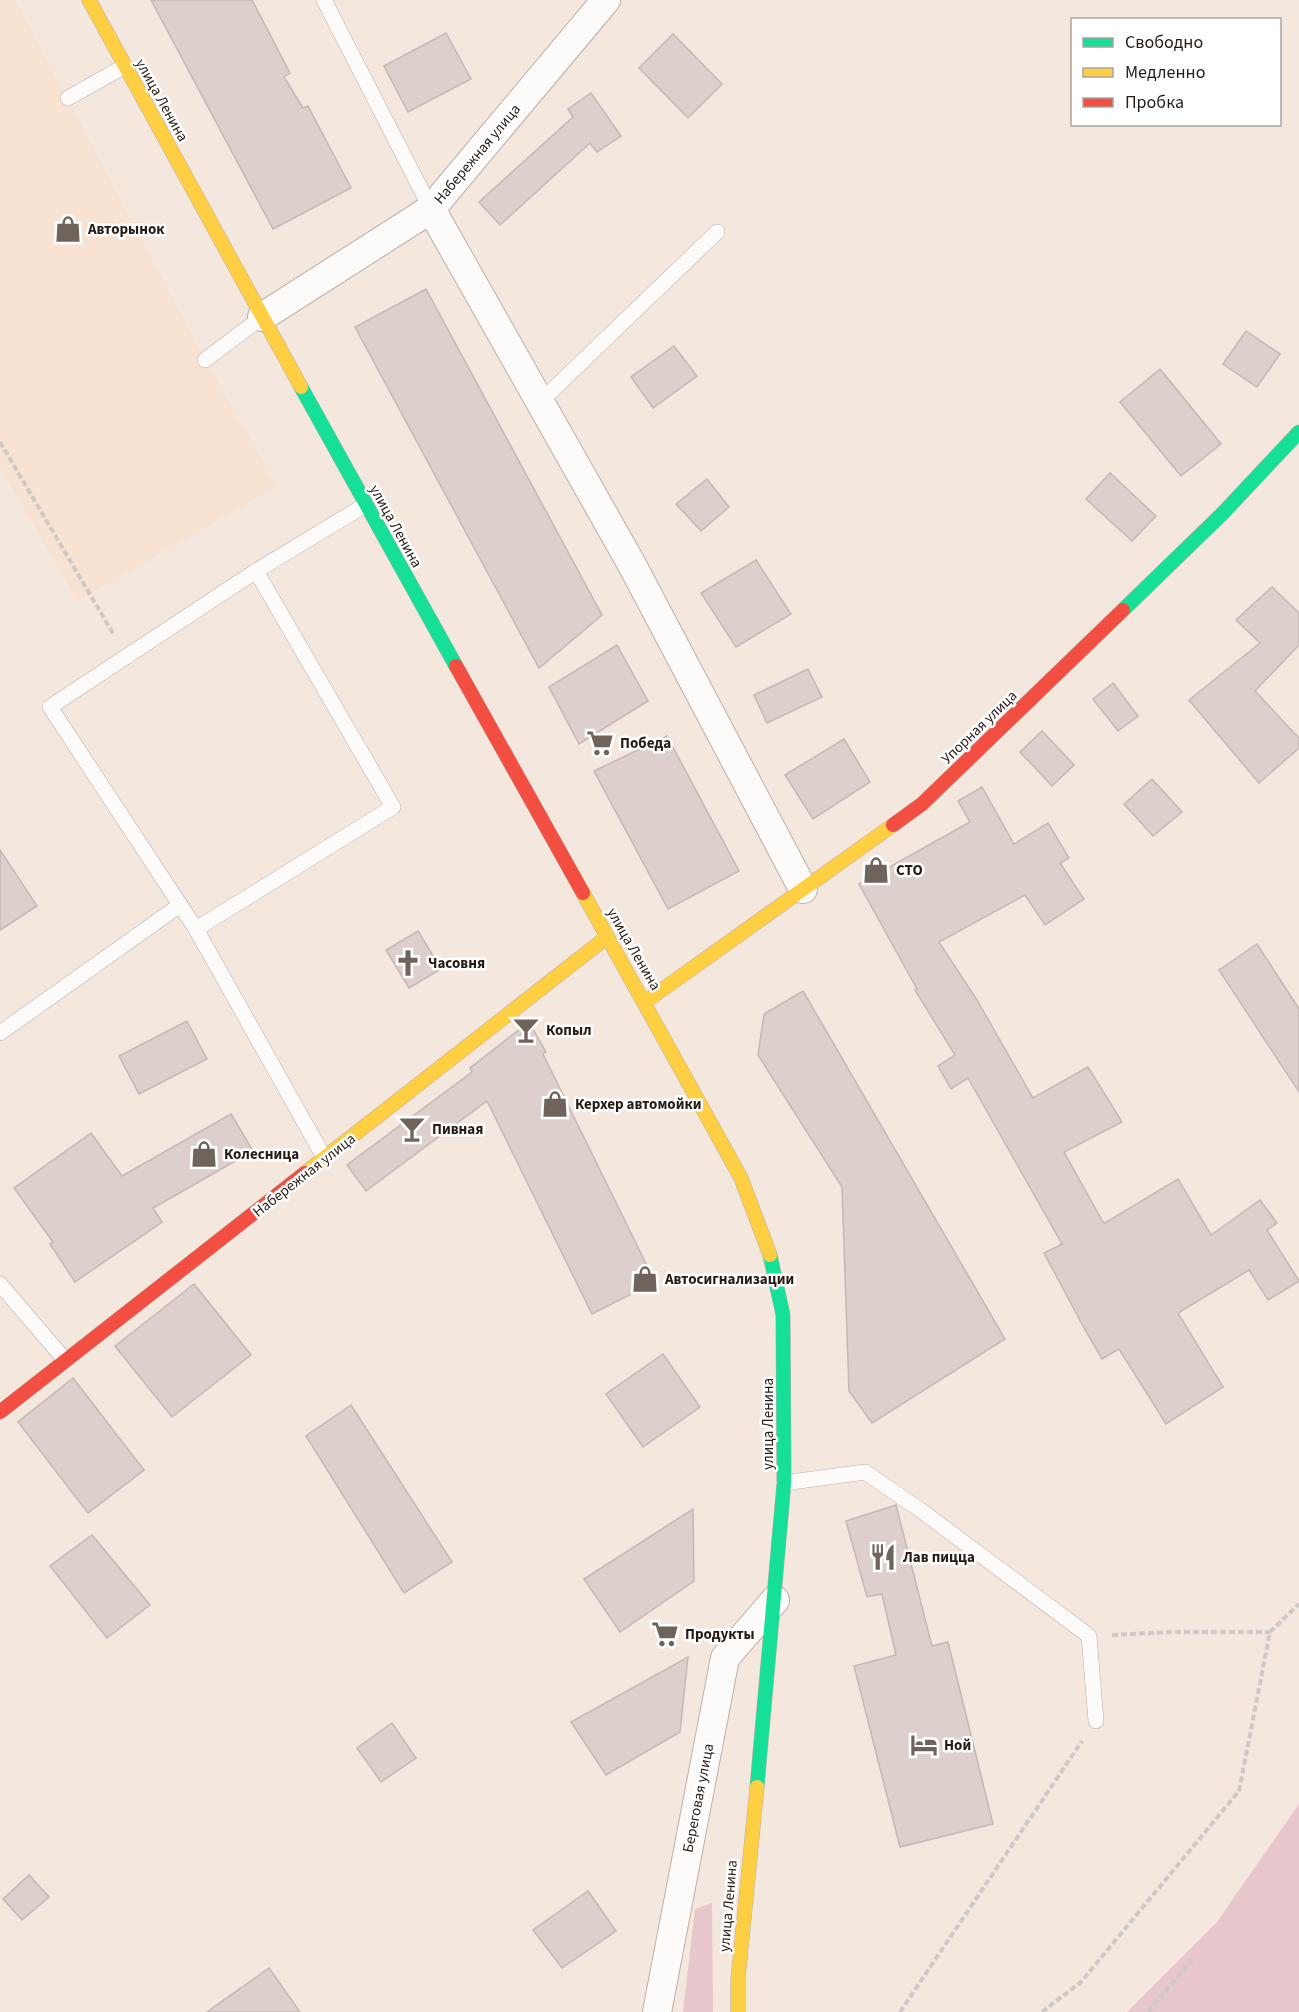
<svg xmlns="http://www.w3.org/2000/svg" width="1299" height="2012" viewBox="0 0 1299 2012" font-family="'Source Sans 3',sans-serif">
	<style>
		.built { fill: #f8e2d2 }
		.forest { fill: #e7c7cb }
		.building { fill: #ddd0cc; stroke: #c5b8b4; stroke-width: 1.5 }
		.lines { fill: none; stroke-linecap: round; stroke-linejoin: round }
		.lane-casing { stroke: #baafa7; stroke-width: 16 }
		.street-casing { stroke: #baafa7; stroke-width: 30 }
		.fast-casing { stroke: #baafa7; stroke-width: 15 }
		.slow-casing { stroke: #baafa7; stroke-width: 15 }
		.jam-casing { stroke: #baafa7; stroke-width: 15 }
		.path { stroke: #cec9c6; stroke-width: 4; stroke-dasharray: 6 3; stroke-linecap: butt }
		.lane { stroke: #fdfbfa; stroke-width: 15 }
		.street { stroke: #fdfbfa; stroke-width: 28 }
		.fast { stroke: #16e098; stroke-width: 14 }
		.slow { stroke: #ffcf43; stroke-width: 14 }
		.jam { stroke: #f24e42; stroke-width: 14 }
		.labels { text-anchor: middle; stroke-width: 5; stroke-linejoin: round; paint-order: stroke }
		.street-label { font-size: 15px; fill: #281d15; stroke: #fff }
		.poi-label { font-size: 15px; font-weight: bold; fill: #281d15; stroke: #fff; text-anchor: start }
	</style>
	<rect width="100%" height="100%" fill="#f4e7de"/>
	<path class="built" d="M0,0H15L205,360L277,486L78,601L0,467Z"/>
	<g class="forest">
		<path d="M1299,1804V2012H1127L1217,1922Z"/>
		<path d="M712,1903L713,2012H683L695,1909Z"/>
	</g>
	<g class="building">
		<path d="M151,0H252L290,73L284,77L303,108L308,106L351,188L273,229Z"/>
		<path d="M446,33L471,79L408,112L384,66Z"/>
		<path d="M673,34L722,84L688,118L639,68Z"/>
		<path d="M591,93L621,136L597,152L590,143L500,225L479,202L573,117L568,109Z"/>
		<path d="M426,289L602,615L539,668L355,327Z"/>
		<path d="M1246,331L1280,354L1257,387L1223,364Z"/>
		<path d="M674,346L697,376L653,408L631,377Z"/>
		<path d="M1160,369L1221,444L1181,476L1120,402Z"/>
		<path d="M1110,473L1156,516L1132,541L1086,499Z"/>
		<path d="M707,479L729,507L701,531L676,504Z"/>
		<path d="M756,560L791,614L736,647L701,593Z"/>
		<path d="M1272,587L1299,613V645L1255,691L1299,738V748L1259,783L1189,700L1260,643L1236,620Z"/>
		<path d="M617,645L648,701L579,744L549,687Z"/>
		<path d="M808,669L822,697L767,723L754,695Z"/>
		<path d="M1113,683L1138,716L1118,731L1093,699Z"/>
		<path d="M1042,731L1074,765L1052,786L1020,752Z"/>
		<path d="M667,736L739,871L668,909L594,771Z"/>
		<path d="M844,739L870,782L813,819L785,775Z"/>
		<path d="M1152,779L1182,812L1153,836L1124,804Z"/>
		<path d="M982,787L1014,844L1048,823L1069,858L1060,863L1084,899L1045,925L1025,895L939,942L977,1000L1033,1098L1088,1067L1122,1122L1064,1152L1103,1222L1105,1223L1178,1179L1211,1235L1260,1200L1277,1223L1267,1230L1299,1281L1268,1300L1249,1270L1178,1313L1223,1387L1166,1424L1119,1349L1102,1359L1084,1328L1044,1253L1062,1244L968,1078L951,1089L938,1066L955,1055L915,990L917,989L859,884L970,822L958,801Z"/>
		<path d="M0,850L37,906L0,930Z"/>
		<path d="M418,931L441,969L409,988L386,950Z"/>
		<path d="M1257,944L1299,1009V1092L1219,970Z"/>
		<path d="M803,991L1005,1339L872,1423L849,1391L842,1187L758,1055L764,1014Z"/>
		<path d="M187,1021L207,1059L139,1094L119,1056Z"/>
		<path d="M529,1022L546,1052L543,1054L655,1282L592,1314L487,1101L366,1191L347,1165L472,1072L470,1068Z"/>
		<path d="M231,1114L253,1151L153,1208L162,1222L75,1282L50,1244L53,1242L14,1188L91,1133L122,1176Z"/>
		<path d="M194,1284L251,1355L172,1417L115,1346Z"/>
		<path d="M663,1354L700,1407L643,1447L606,1394Z"/>
		<path d="M73,1378L144,1470L88,1513L18,1422Z"/>
		<path d="M351,1405L452,1562L404,1593L306,1436Z"/>
		<path d="M896,1505L932,1646L948,1642L993,1824L900,1847L854,1666L896,1655L882,1594L867,1597L846,1521Z"/>
		<path d="M693,1509L694,1581L620,1632L584,1579Z"/>
		<path d="M92,1535L150,1605L107,1638L50,1566Z"/>
		<path d="M688,1657L680,1732L606,1775L571,1722Z"/>
		<path d="M392,1723L416,1758L381,1782L357,1748Z"/>
		<path d="M29,1875L49,1897L22,1920L3,1899Z"/>
		<path d="M588,1891L616,1931L562,1968L533,1930Z"/>
		<path d="M269,1968L300,2012H207Z"/>
	</g>
	<g class="lines">
		<defs>
			<g id="lane">
				<path d="M324,0L431,209"/>
				<path d="M68,98L125,66"/>
				<path d="M205,360L262,317"/>
				<path d="M540,402L717,232"/>
				<path d="M196,929L393,807L256,571"/>
				<path d="M0,1033L180,905"/>
				<path d="M325,1159L196,929L50,707L256,571L365,505"/>
				<path d="M0,1284L65,1360"/>
				<path d="M784,1483L865,1472L919,1509L1089,1636L1096,1721"/>
			</g>
			<g id="street">
				<path d="M431,209L631,563L803,889"/>
				<path d="M262,317L431,209L606,0"/>
				<path d="M657,2012L725,1658L775,1600"/>
			</g>
			<g id="fast">
				<path d="M301,387L456,666"/>
				<path d="M1123,610L1223,513L1299,432"/>
				<path d="M757,1787L784,1483L783,1315L770,1255"/>
			</g>
			<g id="slow">
				<path d="M89,0L301,387"/>
				<path d="M583,893L741,1178L770,1255"/>
				<path d="M645,1002L893,825"/>
				<path d="M305,1173L607,937"/>
				<path d="M738,2012V1979L757,1787"/>
			</g>
			<g id="jam">
				<path d="M456,666L583,893"/>
				<path d="M893,825L922,804L1123,610"/>
				<path d="M0,1412L305,1173"/>
			</g>
		</defs>
		<use href="#lane" class="lane-casing"/>
		<use href="#street" class="street-casing"/>
		<use href="#fast" class="fast-casing"/>
		<use href="#slow" class="slow-casing"/>
		<use href="#jam" class="jam-casing"/>
		<g class="path">
			<path d="M0,442L114,635"/>
			<path d="M1112,1635L1170,1632H1270"/>
			<path d="M900,2012L1082,1741"/>
			<path d="M1042,2012L1081,1982L1239,1791L1270,1632L1299,1604"/>
			<path d="M1148,2012L1192,1960"/>
		</g>
		<use href="#lane" class="lane"/>
		<use href="#street" class="street"/>
		<use href="#fast" class="fast"/>
		<use href="#slow" class="slow"/>
		<use href="#jam" class="jam"/>
	</g>
	<defs>
		<symbol id="shop-bare" viewBox="-9 -9 18 18"><path d="M-5-2.5h2.3a2.7 3.5 0 0 1 5.4 0H5L5.5 6h-11ZM-1.5-2.5h3a1.5 2.3 0 0 0-3 0Z" fill="#6f645b" stroke="#fff" stroke-width="2.5" paint-order="stroke"/></symbol>
		<symbol id="supermarket-bare" viewBox="-9 -9 18 18"><path d="M-6-5.5h2.5l.6 2H6L4.5 2H-2.5L-4.4-4H-6ZM-1.5 3.2a1.3 1.3 0 1 0 .1 0ZM3 3.2a1.3 1.3 0 1 0 .1 0Z" fill="#6f645b" stroke="#fff" stroke-width="2.5" paint-order="stroke"/></symbol>
		<symbol id="church-bare" viewBox="-9 -9 18 18"><path d="M-1.2-6h2.4v3.5h3.3v2.4h-3.3V6h-2.4V-.1h-3.3v-2.4h3.3Z" fill="#6f645b" stroke="#fff" stroke-width="2.5" paint-order="stroke"/></symbol>
		<symbol id="bar-bare" viewBox="-9 -9 18 18"><path d="M-6-5H6L.8 .8V4.5H3.5V6h-7V4.5H-.8V.8Z" fill="#6f645b" stroke="#fff" stroke-width="2.5" paint-order="stroke"/></symbol>
		<symbol id="restaurant-bare" viewBox="-9 -9 18 18"><path d="M-5-6h1v4h1v-4h1v4h1v-4h1v5L-1.5 .5V6h-2V.5L-5-1ZM5-6V6H3V1.5H1.5Q1.5-4 5-6Z" fill="#6f645b" stroke="#fff" stroke-width="2.5" paint-order="stroke"/></symbol>
		<symbol id="hotel-bare" viewBox="-9 -9 18 18"><path d="M-6-4.5h1.5V1H6V5H4.5V3h-9V5H-6ZM-4 0a1.8 1.8 0 1 1 3.6 0ZM.5 0V-2.5h3Q6-2.5 6 0Z" fill="#6f645b" stroke="#fff" stroke-width="2.5" paint-order="stroke"/></symbol>
	</defs>
	<g fill-rule="evenodd">
		<use href="#shop-bare" x="49" y="210" width="38" height="38"/>
		<use href="#supermarket-bare" x="581" y="724" width="38" height="38"/>
		<use href="#shop-bare" x="857" y="851" width="38" height="38"/>
		<use href="#church-bare" x="389" y="944" width="38" height="38"/>
		<use href="#bar-bare" x="507" y="1011" width="38" height="38"/>
		<use href="#shop-bare" x="536" y="1085" width="38" height="38"/>
		<use href="#bar-bare" x="393" y="1110" width="38" height="38"/>
		<use href="#shop-bare" x="185" y="1135" width="38" height="38"/>
		<use href="#shop-bare" x="626" y="1260" width="38" height="38"/>
		<use href="#restaurant-bare" x="864" y="1538" width="38" height="38"/>
		<use href="#supermarket-bare" x="646" y="1615" width="38" height="38"/>
		<use href="#hotel-bare" x="905" y="1726" width="38" height="38"/>
	</g>
	<g class="labels">
		<g class="street-label">
			<text transform="translate(162 100) rotate(61)" y="5">улица Ленина</text>
			<text transform="translate(477 154) rotate(-50)" y="5">Набережная улица</text>
			<text transform="translate(396 526) rotate(61)" y="5">улица Ленина</text>
			<text transform="translate(979 727) rotate(-44)" y="5">Упорная улица</text>
			<text transform="translate(634 949) rotate(60)" y="5">улица Ленина</text>
			<text transform="translate(304 1175) rotate(-38)" y="5">Набережная улица</text>
			<text transform="translate(768 1424) rotate(-90)" y="5">улица Ленина</text>
			<text transform="translate(698 1798) rotate(-79)" y="5">Береговая улица</text>
			<text transform="translate(728 1906) rotate(-85)" y="5">улица Ленина</text>
		</g>
		<g class="poi-label">
			<text x="88" y="234">Авторынок</text>
			<text x="620" y="748">Победа</text>
			<text x="896" y="875">СТО</text>
			<text x="428" y="968">Часовня</text>
			<text x="546" y="1035">Копыл</text>
			<text x="575" y="1109">Керхер автомойки</text>
			<text x="432" y="1134">Пивная</text>
			<text x="224" y="1159">Колесница</text>
			<text x="665" y="1284">Автосигнализации</text>
			<text x="903" y="1562">Лав пицца</text>
			<text x="685" y="1639">Продукты</text>
			<text x="944" y="1750">Ной</text>
		</g>
	</g>
	<rect x="1071" y="18" width="210" height="108" fill="#ffffff" stroke="#a9a5a1" stroke-width="1.5"/>
	<rect x="1083" y="38" width="30" height="9" fill="#16e098" stroke="#a9a5a1" stroke-width="1.5"/>
	<text x="1125" y="48" font-size="18" fill="#281d15">Свободно</text>
	<rect x="1083" y="68" width="30" height="9" fill="#ffcf43" stroke="#a9a5a1" stroke-width="1.5"/>
	<text x="1125" y="78" font-size="18" fill="#281d15">Медленно</text>
	<rect x="1083" y="98" width="30" height="9" fill="#f24e42" stroke="#a9a5a1" stroke-width="1.5"/>
	<text x="1125" y="108" font-size="18" fill="#281d15">Пробка</text>
</svg>
